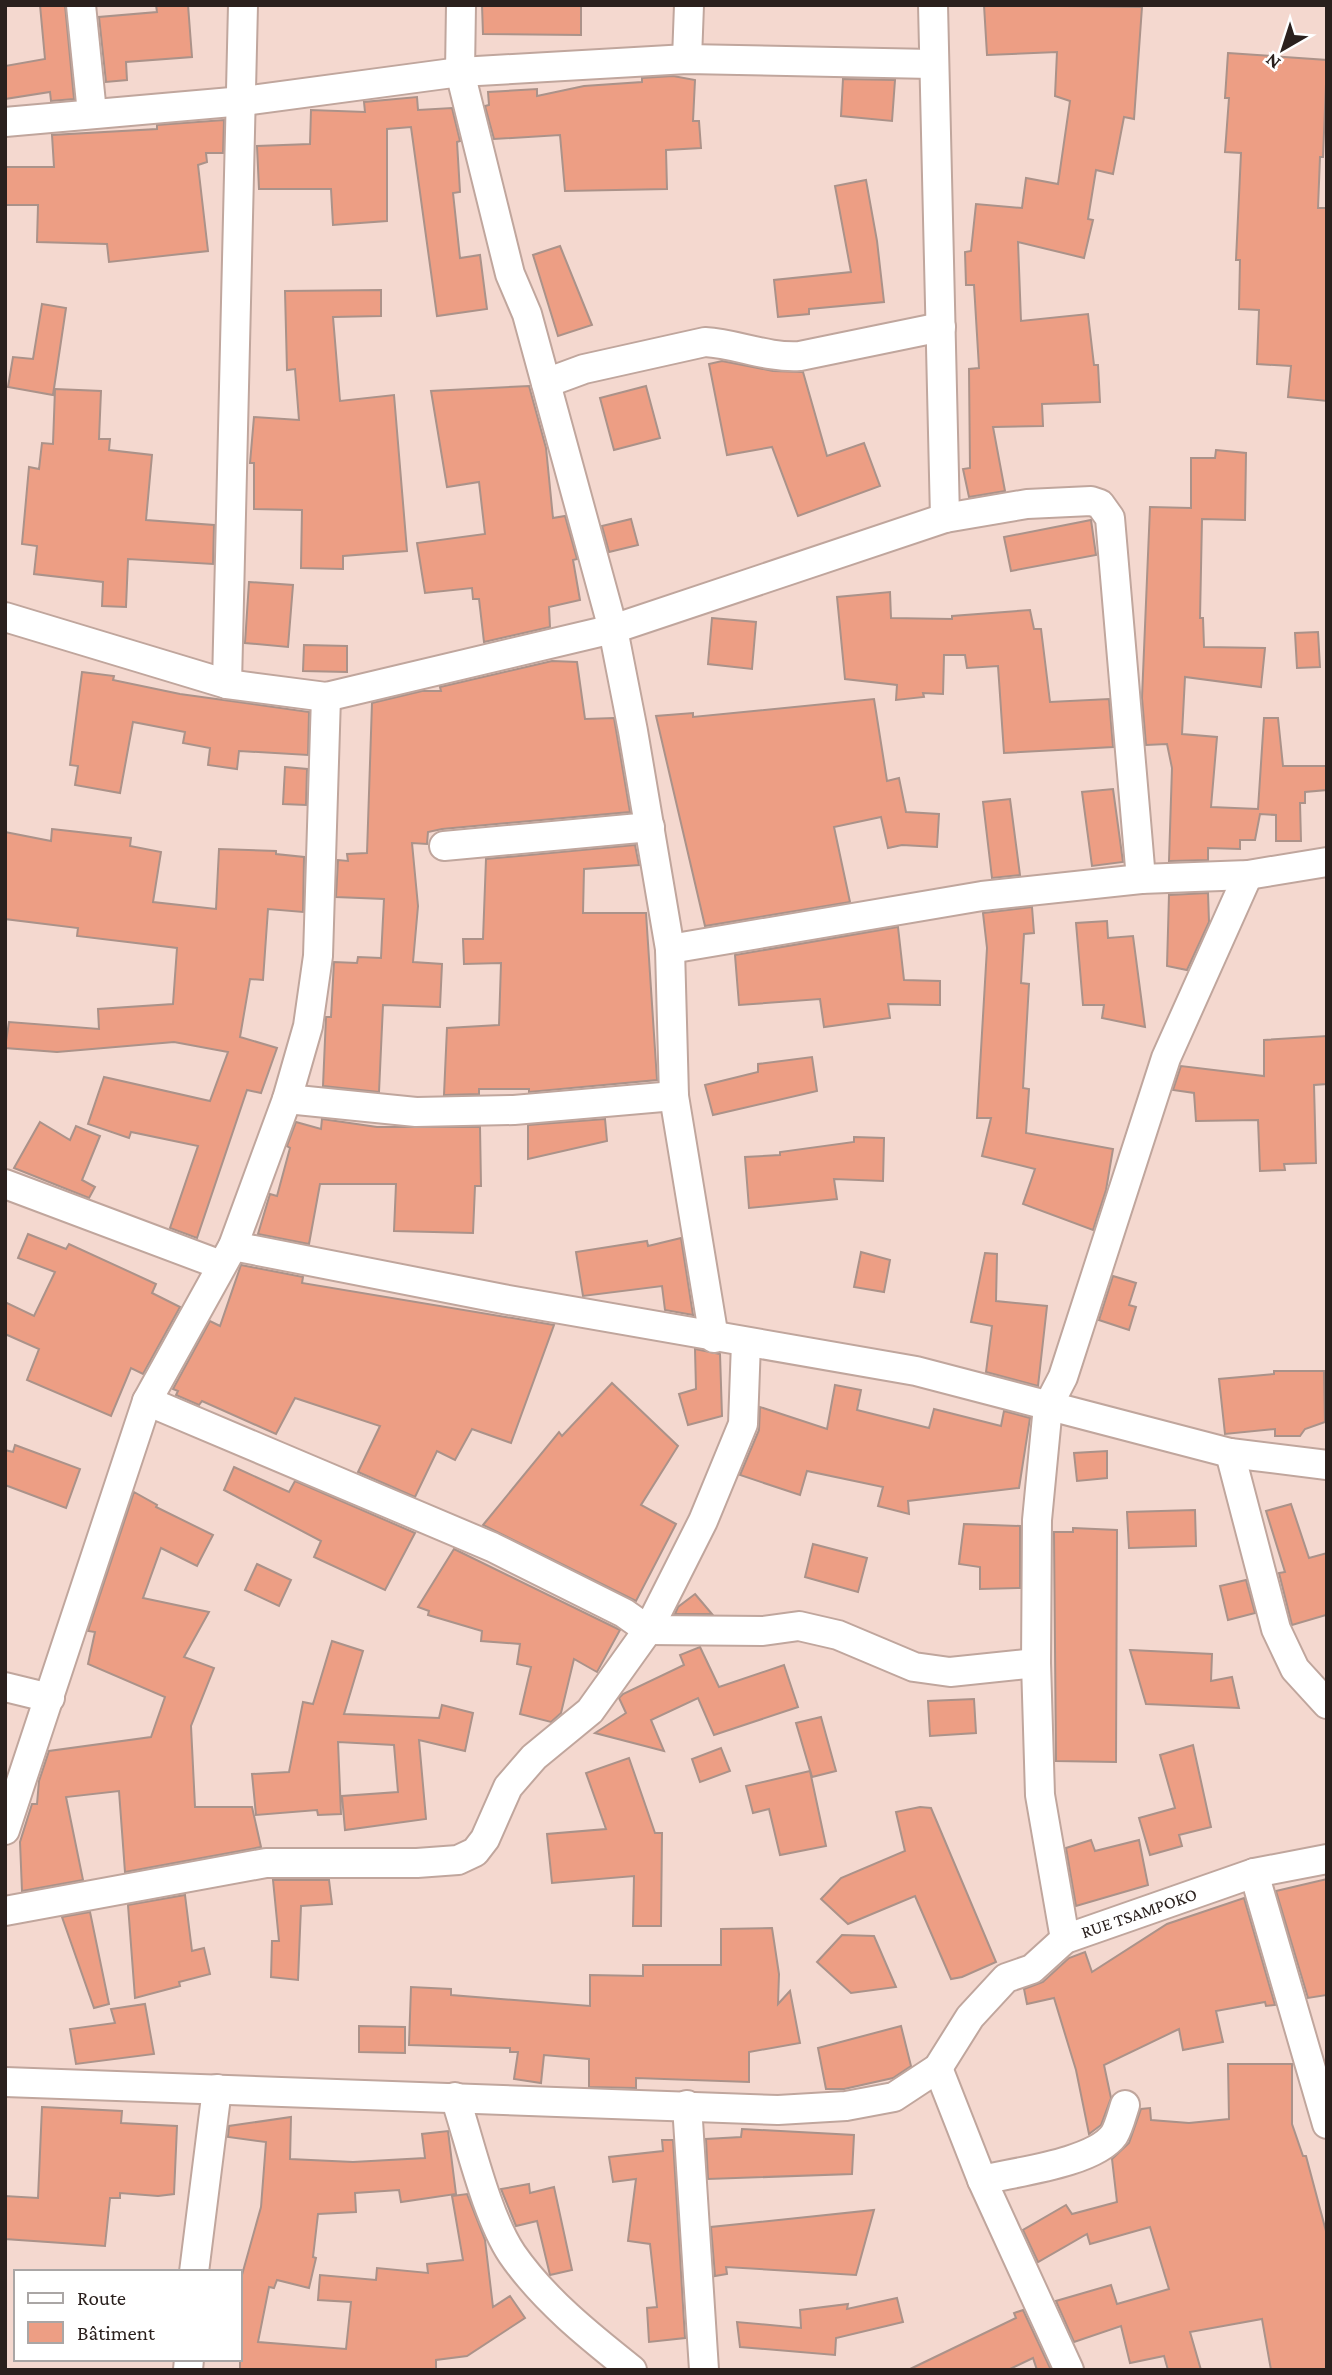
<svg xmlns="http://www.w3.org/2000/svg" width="1332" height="2375" viewBox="0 0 1332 2375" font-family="'Crimson Pro',serif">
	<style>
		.building { fill: #ed9e84; stroke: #ab9289; stroke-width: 2 }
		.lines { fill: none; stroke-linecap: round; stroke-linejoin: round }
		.street-casing { stroke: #c0a69d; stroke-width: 32 }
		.street { stroke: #fff; stroke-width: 28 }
		.labels { text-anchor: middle; stroke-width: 5; stroke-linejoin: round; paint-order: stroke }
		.street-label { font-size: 18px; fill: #2a201d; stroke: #fff }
	</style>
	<rect width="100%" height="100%" fill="#f4d8cf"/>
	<g class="building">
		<path d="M40,5H65L74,99L51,101L50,92L5,99V66L45,59Z"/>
		<path d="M156,5H188L192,57L126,62L127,80L106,82L99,17L157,12Z"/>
		<path d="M482,5H581V35L483,34Z"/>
		<path d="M984,5L1142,7L1134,119L1124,117L1113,174L1096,170L1088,219L1093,220L1084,258L1018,242L1021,321L1088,314L1094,365H1098L1100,402L1042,404L1043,426L993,427L1005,491L969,497L963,469L970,468L969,369L979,368L974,285H966L965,252L971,251L976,204L1022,208L1026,178L1058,184L1070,101L1055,96L1057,52L987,55Z"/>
		<path d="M1228,53L1327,60L1323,157H1320L1318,208H1327V401L1288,397L1291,366L1257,364L1259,310L1239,309L1240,260H1236L1241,153L1225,152L1229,98H1225Z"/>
		<path d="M673,76L695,80L693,121H699L701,148L666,150L667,189L565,191L560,135L494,139L485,106L489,105L488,92L537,89V96L584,86L642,82V78Z"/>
		<path d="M843,79L895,80L892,121L841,116Z"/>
		<path d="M417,97L418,110L452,108L460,141L457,142L460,192L453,193L460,258L480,255L487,309L437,316L411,127L387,129V221L333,225L331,189H259L257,146L310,144L311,110L365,112L364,102Z"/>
		<path d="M224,120L223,153H206L207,162L198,165L208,251L109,262L107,244L37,242L38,205H5V167H54L52,135L157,129V125Z"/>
		<path d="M866,180L877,241L884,302L809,309V314L778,317L774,280L851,272L835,186Z"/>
		<path d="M560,246L592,325L558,336L533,255Z"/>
		<path d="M381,290V316L333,317L340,401L394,395L407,551L343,556V569L301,568L302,510L254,509V463H250L254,417L299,420L295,369L287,370L285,291Z"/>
		<path d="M42,304L66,308L53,395L8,387L13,357L33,359Z"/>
		<path d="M722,361L773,371L803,372L827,456L864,443L880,486L798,516L772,447L727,455L709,364Z"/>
		<path d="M529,386L546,448L553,518L565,516L577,559L573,560L580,600L549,607L550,627L484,642L479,599H473L472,588L425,593L417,543L485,534L479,482L447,487L431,391Z"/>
		<path d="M646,386L660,438L614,450L600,398Z"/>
		<path d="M55,389L101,391L99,439H110L109,450L152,455L146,520L214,525L213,564L128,559L126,607L102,606L103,582L34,574L37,546L22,544L29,467L39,469L42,443L53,444Z"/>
		<path d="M1216,450L1246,453L1245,520L1202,519L1200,618H1203L1204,647L1265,648L1261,687L1185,677L1182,734L1217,737L1211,807L1258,809L1264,718H1278L1283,766H1327V790L1305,792V803H1300L1301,841H1276V815L1260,814L1255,840H1240V849L1208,848V860L1169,861L1172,768L1167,744L1146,745L1142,698L1150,507L1191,508V458H1215Z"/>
		<path d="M631,519L638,545L609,552L602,526Z"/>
		<path d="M1091,520L1096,555L1011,571L1004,537Z"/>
		<path d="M249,582L293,585L288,647L245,643Z"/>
		<path d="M890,592L891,618L952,619V616L1030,610L1034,629H1041L1050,702L1109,699L1113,747L1004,753L998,666L967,668L965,655H944L943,694L923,693L924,697L896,700L897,685L845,679L837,597Z"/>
		<path d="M712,618L756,622L752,669L708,664Z"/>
		<path d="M1318,632L1320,667L1297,668L1295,633Z"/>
		<path d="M304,645L347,646V672L303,671Z"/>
		<path d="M552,661L577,662L585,719L614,718L630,812L442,829L428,832L427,844L412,843L418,906L413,962L442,964L440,1007L383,1005L379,1092L323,1086L326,1017H331L334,962L357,963L358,957L381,958L384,899L336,897L338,860L348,861L347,854L367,853L372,703L422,691H441L440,687Z"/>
		<path d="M82,672L114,676L113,680L180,694L309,712L308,755L239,751L237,769L208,765L210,748L183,743L185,732L133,722L120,793L75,785L78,766L70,765Z"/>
		<path d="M874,699L887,781L899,778L906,812L939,814L937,847L902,845L888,848L881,817L834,827L850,902L705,926L656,716L693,713V717Z"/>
		<path d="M285,767L307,769L306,805L283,804Z"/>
		<path d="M1113,789L1123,862L1092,866L1082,792Z"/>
		<path d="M1010,799L1020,875L992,878L983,802Z"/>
		<path d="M52,829L131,838L130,846L161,852L153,902L216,909L219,849L276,851V854L304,857L303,912L268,909L263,980L250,979L240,1037L277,1048L261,1093L247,1090L197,1238L170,1228L198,1146L131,1132L129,1138L88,1124L104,1077L210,1101L228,1052L174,1042L57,1052L5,1048L9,1022L99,1029L98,1009L173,1004L177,948L77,936L78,928L5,919V832L51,841Z"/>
		<path d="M635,845L639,865L584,869L583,913H646L657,1080L529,1092V1089H479V1094L444,1095L447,1028L499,1025L501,963L464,964L463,939H483L486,859Z"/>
		<path d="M1208,893L1209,922L1187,970L1167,966L1169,895Z"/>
		<path d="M1032,907L1034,933L1024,934L1021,983L1029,984L1023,1088L1029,1089L1026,1133L1113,1149L1106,1190L1093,1230L1023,1204L1035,1169L982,1156L991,1118H977L987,948L983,913Z"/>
		<path d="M1107,921L1108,938L1133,936L1145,1027L1102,1018L1104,1005H1083L1076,923Z"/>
		<path d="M898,927L904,980L940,981V1005L888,1004L890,1018L824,1027L820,999L739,1005L735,955Z"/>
		<path d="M1327,1036V1084L1314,1085L1316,1163L1284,1164L1285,1170L1260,1171L1258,1120L1196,1121L1194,1093L1173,1090L1181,1066L1264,1076V1040Z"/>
		<path d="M812,1057L817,1091L713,1115L705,1085L758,1072V1064Z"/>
		<path d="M322,1119L377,1127H480L481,1186H475L473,1233L394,1231L396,1184H320L309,1244L258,1234L270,1194L277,1196L290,1148L287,1146L296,1122L321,1129Z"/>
		<path d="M605,1119L607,1141L528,1159V1125Z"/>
		<path d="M40,1122L70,1140L76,1126L100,1136L82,1180L95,1187L89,1198L14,1168Z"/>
		<path d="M854,1137L884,1138L883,1181L834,1179L837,1199L749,1208L745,1157L780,1155V1152L854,1142Z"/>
		<path d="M28,1234L66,1249L69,1244L156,1284L152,1293L180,1307L143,1374L131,1368L111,1416L27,1380L39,1349L5,1334V1302L34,1316L55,1272L18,1258Z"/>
		<path d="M681,1238L693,1315L665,1310L662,1286L583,1296L576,1252L647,1241L648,1246Z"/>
		<path d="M861,1252L890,1260L884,1292L854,1287Z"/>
		<path d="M985,1253L997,1254L996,1301L1047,1306L1038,1386L986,1372L992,1326L971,1322Z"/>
		<path d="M241,1265L303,1277L302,1283L554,1325L511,1443L472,1429L455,1460L437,1451L415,1497L358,1472L380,1426L295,1398L276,1434L202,1401L199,1405L176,1395L178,1391L173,1389L210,1321L220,1326Z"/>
		<path d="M1113,1276L1136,1283L1129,1305L1136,1307L1129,1330L1099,1320Z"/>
		<path d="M695,1349L720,1354L722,1416L688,1425L679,1394L696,1389Z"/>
		<path d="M1274,1371H1324L1325,1422L1305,1429L1300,1436H1275V1429L1225,1434L1219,1379L1274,1374Z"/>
		<path d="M612,1383L678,1446L641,1505L676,1524L636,1601L483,1525L559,1432L562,1436Z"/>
		<path d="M835,1385L861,1390L857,1410L929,1428L934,1409L1001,1426L1004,1411L1030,1418L1019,1488L908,1501L909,1514L878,1506L883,1487L807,1471L800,1495L740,1475L759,1430L760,1407L827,1429Z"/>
		<path d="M15,1445L80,1469L66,1508L5,1485V1450L13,1452Z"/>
		<path d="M1107,1451V1478L1077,1481L1074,1453Z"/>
		<path d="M234,1467L289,1492L295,1481L415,1533L385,1590L314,1557L321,1541L224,1490Z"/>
		<path d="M134,1492L157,1505L156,1507L213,1535L197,1566L161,1548L143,1598L209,1612L184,1657L214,1668L191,1726L195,1807H252L261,1847L125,1872L119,1791L66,1797L83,1880L22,1891L20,1842L32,1804H37L39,1781L49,1751L151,1737L165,1697L88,1664L95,1632L88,1631Z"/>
		<path d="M1291,1504L1309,1558L1327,1553L1326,1615L1292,1625L1279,1573L1285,1572L1266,1511Z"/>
		<path d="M1195,1510L1196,1546L1129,1548L1127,1512Z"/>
		<path d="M964,1524L1020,1526V1588L980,1589V1567L959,1564Z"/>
		<path d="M1073,1528L1117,1530L1116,1762L1056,1761L1054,1532H1073Z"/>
		<path d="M813,1544L867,1558L858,1592L805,1577Z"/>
		<path d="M454,1549L620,1630L597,1672L574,1659L561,1713L551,1722L520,1714L531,1667L517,1664L520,1644L481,1641L482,1631L428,1615L429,1611L418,1607Z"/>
		<path d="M257,1564L291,1580L279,1606L245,1590Z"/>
		<path d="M1246,1580L1255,1613L1228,1620L1220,1586Z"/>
		<path d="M695,1594L712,1614H675L678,1607Z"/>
		<path d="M332,1641L363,1651L344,1714L439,1718L442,1705L473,1713L465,1751L419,1740L426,1819L345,1830L342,1796L398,1792L394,1745L338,1742L341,1814L318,1815L317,1810L256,1815L252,1774L289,1772L303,1702L313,1704Z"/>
		<path d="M700,1647L719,1687L784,1665L798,1707L714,1735L698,1698L651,1720L664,1751L595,1733L626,1713L619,1698L623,1694L684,1665L680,1655Z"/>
		<path d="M1130,1650L1212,1654L1211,1681L1232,1677L1239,1708L1146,1704Z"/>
		<path d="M974,1699L976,1733L930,1736L928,1701Z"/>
		<path d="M821,1717L836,1771L812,1777L796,1723Z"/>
		<path d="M1193,1745L1211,1827L1179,1835L1182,1846L1150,1855L1139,1818L1175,1808L1160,1755Z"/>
		<path d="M721,1748L730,1771L700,1782L692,1759Z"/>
		<path d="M629,1758L655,1833H662L661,1926H633L634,1876L552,1883L547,1834L606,1829L586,1773Z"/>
		<path d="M810,1771L826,1846L780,1855L769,1809L753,1813L746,1786Z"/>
		<path d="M920,1807L931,1808L996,1962L962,1977L951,1979L915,1896L848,1924L821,1899L841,1878L905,1851L896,1812Z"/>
		<path d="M1091,1840L1095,1851L1139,1840L1148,1885L1076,1906L1066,1848Z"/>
		<path d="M1327,1879V1995L1308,1998L1276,1891Z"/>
		<path d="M273,1880H329L332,1904L301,1906L298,1980L271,1977L272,1941H279Z"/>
		<path d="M185,1895L192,1951L204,1948L210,1974L179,1982L180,1986L135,1998L128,1905Z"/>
		<path d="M1244,1898L1275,2005L1266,2006L1265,2002L1216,2011L1223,2042L1183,2050L1179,2029L1104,2065L1111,2098L1101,2125L1089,2134L1076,2070L1054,1998L1027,2004L1024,1989L1043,1982L1069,1958L1085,1952L1092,1972L1167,1924Z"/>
		<path d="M90,1912L109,2004L94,2008L62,1917Z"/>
		<path d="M772,1928L779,1974L778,2004L790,1991L800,2043L749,2052V2082L636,2078V2088L589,2087V2059L544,2055L541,2083L514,2079L518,2052H510V2048L409,2045L411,1987L451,1989V1995L590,2006V1975L643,1976V1965H721V1929Z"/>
		<path d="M842,1935L874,1936L896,1987L851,1993L817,1962Z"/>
		<path d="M145,2004L154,2054L76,2064L70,2029L115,2023L111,2009Z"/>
		<path d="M359,2026L405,2027V2053L359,2052Z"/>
		<path d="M901,2026L911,2066L893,2078L844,2089H826L818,2048Z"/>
		<path d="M1228,2064H1292V2124L1303,2156H1306L1327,2235V2370H1271L1262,2319L1190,2332L1201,2370H1168L1164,2356L1130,2363L1121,2326L1074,2342L1056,2301L1111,2285L1117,2304L1169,2289L1150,2227L1090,2244L1087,2234L1038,2262L1023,2230L1066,2205L1072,2214L1117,2202L1112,2159L1129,2143L1141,2109L1150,2108L1151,2120L1189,2123L1229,2119Z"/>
		<path d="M42,2107L122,2111L121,2123L177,2126L174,2194L158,2196L120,2193V2198H110L105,2246L5,2239V2196L38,2198Z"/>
		<path d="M291,2117L290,2159L353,2162L425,2158L422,2134L448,2131L456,2194L401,2202L399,2190L355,2193L356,2212L318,2214L313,2257L316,2258L309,2288L277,2280L274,2288L269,2287L258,2342L346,2349L351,2302L318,2300L320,2275L376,2280L377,2268L428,2273L427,2264L463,2260L452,2196L467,2194L485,2240L493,2307L510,2296L525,2318L467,2356L436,2360V2370H240V2282L261,2207L266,2142L228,2137L229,2126Z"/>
		<path d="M742,2129L854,2135L852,2174L708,2179L706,2139L741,2137Z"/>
		<path d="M662,2140H673L685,2338L649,2342L647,2308L657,2307L650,2244L628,2241L636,2179L613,2182L609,2157L663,2151Z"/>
		<path d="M529,2184L530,2193L554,2187L572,2270L550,2275L537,2221L516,2226L501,2189Z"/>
		<path d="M874,2210L856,2275L726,2267L727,2274L715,2276L711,2227Z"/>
		<path d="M897,2298L903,2322L836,2338L835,2355L740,2347L737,2322L801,2328L800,2310L848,2304L847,2309Z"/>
		<path d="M1023,2310L1051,2370H1037L1033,2358L1008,2370H908L1016,2318L1014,2313Z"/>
	</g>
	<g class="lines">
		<defs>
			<g id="street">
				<path d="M81,5L92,113"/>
				<path d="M461,5L460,72L510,274L527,314L613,629L633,731L670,949L674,1096L714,1338"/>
				<path d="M933,5L945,518"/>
				<path d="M687,59L689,5"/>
				<path d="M5,122L243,101L460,72L687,59L932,64"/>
				<path d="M546,383L584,369L705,342C738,344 766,358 800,356L941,327"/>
				<path d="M5,617L227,684L326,697L613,629L945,518L1027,504L1091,501L1100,504L1110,518L1141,879"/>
				<path d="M227,684L243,5"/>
				<path d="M444,846L650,827"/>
				<path d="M670,949L982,896L1141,879L1248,875L1327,862"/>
				<path d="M287,1099L416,1112L514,1110L674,1096"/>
				<path d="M5,1184L221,1265"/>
				<path d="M233,1246L503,1299L916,1371L1230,1453L1327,1465"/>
				<path d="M147,1401L492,1547L624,1613L648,1630L763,1631L799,1626L838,1635L914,1667L950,1672L1036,1663"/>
				<path d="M1230,1453L1276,1629L1295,1669L1327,1704"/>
				<path d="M5,1687L50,1698"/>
				<path d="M5,1830L147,1401L233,1246L287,1099L308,1026L318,956L326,697"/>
				<path d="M1254,1873L1327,2124"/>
				<path d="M5,1911L266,1863H417L458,1860L475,1852L485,1839L508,1787L534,1757L590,1711L648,1630L703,1521L743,1424L746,1343"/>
				<path d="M1065,1939L1040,1795L1036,1663L1037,1520L1048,1406L1063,1377L1166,1058L1248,875"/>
				<path d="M938,2068L982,2180L1069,2370"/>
				<path d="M5,2082L778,2110L846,2106L894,2097L938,2068L970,2017L1006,1978L1032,1969L1065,1939L1254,1873L1327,1859"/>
				<path d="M455,2097C470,2142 486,2215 512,2254C543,2299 589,2336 632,2370"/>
				<path d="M687,2105L704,2370"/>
				<path d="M982,2180C1015,2172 1094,2163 1114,2135C1119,2127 1122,2114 1125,2105"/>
				<path d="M194,2272L217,2089"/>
				<path d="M188,2370L189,2359"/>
			</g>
		</defs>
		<use href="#street" class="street-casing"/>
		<use href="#street" class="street"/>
	</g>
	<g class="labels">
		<g class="street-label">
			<text transform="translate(1139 1913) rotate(-19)" y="6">RUE TSAMPOKO</text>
		</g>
	</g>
	<rect width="1332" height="2375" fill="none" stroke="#2a201d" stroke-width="14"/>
	<rect x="14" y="2270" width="228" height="91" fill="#ffffff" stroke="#aaa6a5" stroke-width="2"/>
	<rect x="28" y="2293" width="35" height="10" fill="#ffffff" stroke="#aaa6a5" stroke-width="2"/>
	<text x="77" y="2305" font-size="21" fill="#2a201d">Route</text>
	<rect x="28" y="2322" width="35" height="21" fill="#ed9e84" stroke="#aaa6a5" stroke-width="2"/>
	<text x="77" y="2340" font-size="21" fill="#2a201d">Bâtiment</text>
	<g transform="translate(1283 49) rotate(219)" stroke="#ffffff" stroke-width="5" paint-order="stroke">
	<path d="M0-5L12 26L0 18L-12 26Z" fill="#2a201d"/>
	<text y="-10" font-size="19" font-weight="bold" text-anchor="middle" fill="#2a201d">N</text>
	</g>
</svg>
